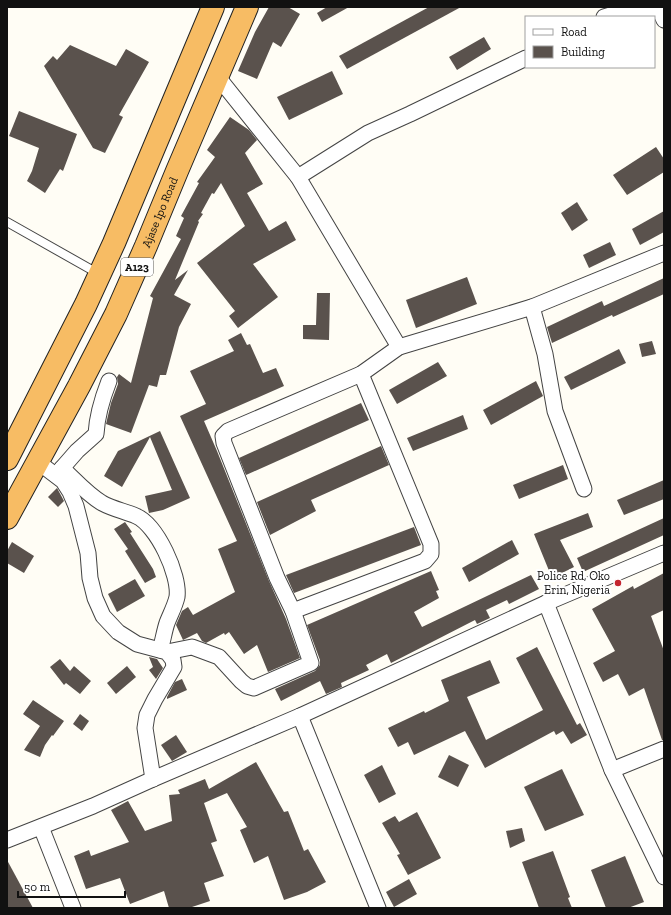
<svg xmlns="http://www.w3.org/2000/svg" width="671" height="915" viewBox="0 0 671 915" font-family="'Zilla Slab',serif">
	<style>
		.building { fill: #5a524d }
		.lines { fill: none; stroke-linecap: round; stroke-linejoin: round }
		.service-casing { stroke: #444; stroke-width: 10 }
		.minor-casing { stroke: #444; stroke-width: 17 }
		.trunk-casing { stroke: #222; stroke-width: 24 }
		.service { stroke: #fff; stroke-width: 8 }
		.minor { stroke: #fff; stroke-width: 15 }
		.trunk { stroke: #f7bc64; stroke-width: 22 }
		.poi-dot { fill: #c4262e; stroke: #fff; stroke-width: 1.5 }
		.labels { text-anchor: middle; stroke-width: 4; stroke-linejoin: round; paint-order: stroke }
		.shield { fill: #fff; stroke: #585858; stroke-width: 1 }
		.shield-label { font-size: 11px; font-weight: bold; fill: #111 }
		.street-label { font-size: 12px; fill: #111; stroke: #fff }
		.poi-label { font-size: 12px; fill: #111; stroke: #fff; text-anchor: end }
	</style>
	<rect width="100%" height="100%" fill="#fffdf5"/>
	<g class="building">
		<path d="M269,7H288L300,14L281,47L273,42L257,79L238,71L255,32Z"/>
		<path d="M327,7H349L322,22L317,13Z"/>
		<path d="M429,7H461L347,69L339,56Z"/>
		<path d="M484,37L491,49L457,70L449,57Z"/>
		<path d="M70,45L116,66L126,49L149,62L119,115L123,117L105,153L93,148L44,66L53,56L57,60Z"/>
		<path d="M332,71L343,94L289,120L277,97Z"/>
		<path d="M19,111L77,134L63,171L60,169L45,193L27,181L32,171L39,148L9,136Z"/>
		<path d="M230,117L249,130L257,140L245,153L263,184L247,193L269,231L286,221L296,240L253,264L278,297L238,328L229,316L235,311L197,263L245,226L221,183L214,194L212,193L201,213L203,214L198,221L199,222L175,280L188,270L174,295L191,304L179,327L166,375H160L157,387L149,385L131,433L106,424L111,403L118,384L117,377L119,374L131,383L153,298L150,296L181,239L176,236L184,218L181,216L199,183L197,182L215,157L207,150Z"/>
		<path d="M656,147L664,159V172L627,195L613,175Z"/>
		<path d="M577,202L588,220L572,231L561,213Z"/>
		<path d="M664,211V232L640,245L632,229Z"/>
		<path d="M610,242L616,255L589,268L583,255Z"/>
		<path d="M467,277L477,304L416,328L406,300Z"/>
		<path d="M664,278V294L613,317L612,315L552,343L547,327L602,301L604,306Z"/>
		<path d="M317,293H330L329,340L303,339V325H316Z"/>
		<path d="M241,333L247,345L250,344L263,373L276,368L284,386L204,421L217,451L269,581L286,619L300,658L268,672L257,645L244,654L229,632L225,635L224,633L206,643L202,641L197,633L183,640L176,625L182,611L188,607L193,615L235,592L218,549L237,541L180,416L206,404L190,371L234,351L228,340Z"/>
		<path d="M652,341L656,354L642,357L639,344Z"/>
		<path d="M619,349L626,363L571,390L564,377Z"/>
		<path d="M438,362L447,376L397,404L389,390Z"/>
		<path d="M536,381L543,396L491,425L483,410Z"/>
		<path d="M361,403L369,420L246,475L239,458Z"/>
		<path d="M463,415L468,429L413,451L407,438Z"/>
		<path d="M160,431L190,498L163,510L149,513L145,496L172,490L150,437L122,487L104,476L118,451Z"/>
		<path d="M381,446L389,465L311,500L316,511L270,535L257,502Z"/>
		<path d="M563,465L568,479L519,499L513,485Z"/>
		<path d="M664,480V499L624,515L617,500Z"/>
		<path d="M57,488L64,501L58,507L48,497Z"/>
		<path d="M588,513L593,527L560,540L574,567L552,578L534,534Z"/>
		<path d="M664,518V535L583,572L577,558Z"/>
		<path d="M125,522L132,532L130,533L153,569L156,577L145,583L125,551L128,549L114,529Z"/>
		<path d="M414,527L421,545L294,593L286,575Z"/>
		<path d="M512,540L519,554L469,582L462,568Z"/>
		<path d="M12,542L34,556L24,573L7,563V551Z"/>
		<path d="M431,571L439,590L436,591L439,598L414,612L422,627L531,575L539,589L509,604L507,600L486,610L490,618L477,624L475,620L391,663L387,654L366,665L369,670L341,683L342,687L326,694L320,681L281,701L275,689L315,671L320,665V660L307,625Z"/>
		<path d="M664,573V610L651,616L664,651V740H662L644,688L629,696L618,674L603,682L593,663L615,651L592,609L633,586L634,589Z"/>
		<path d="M135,579L145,596L117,612L108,594Z"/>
		<path d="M537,647L577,725L580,723L587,735L571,744L563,731L556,735L554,731L485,768L465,731L414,755L408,742L398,747L388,728L424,711L425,713L449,701L441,680L490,660L500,683L467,697L486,740L543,710L516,658Z"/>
		<path d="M149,657L157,659L163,668L156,679L149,670L153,667Z"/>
		<path d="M60,659L70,671L74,666L91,681L80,694L66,683L64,685L50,667Z"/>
		<path d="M127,666L136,677L116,694L107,683Z"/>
		<path d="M182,679L187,690L167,699V697L175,682Z"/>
		<path d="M33,700L64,721L53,736L52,735L45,745L40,757L24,750L40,726L23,714Z"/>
		<path d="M80,714L89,721L82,731L73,724Z"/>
		<path d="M176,735L187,752L172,761L161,745Z"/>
		<path d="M449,755L469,765L458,787L438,777Z"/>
		<path d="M256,762L284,812L288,811L304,851L308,849L326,882L307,892L284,900L268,856L254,863L240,830L247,827L227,793L204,803L217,841L211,843L224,876L204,883L210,901L189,908H169L164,891L130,904L120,878L86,889L74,856L89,850L91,856L129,842L111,810L128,801L145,831L172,821L169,795L180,794L178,790L205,779L209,789Z"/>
		<path d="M382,765L396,794L379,803L364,775Z"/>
		<path d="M562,769L584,815L545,831L524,787Z"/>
		<path d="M417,812L441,858L408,875L397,855L400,854L382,823L395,816L399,822Z"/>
		<path d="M522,828L525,841L510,848L506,831Z"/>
		<path d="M553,851L570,897L568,898L572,908H539L522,862Z"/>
		<path d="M625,856L644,902L628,908H606L591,870Z"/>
		<path d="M7,860L33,908H7Z"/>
		<path d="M409,879L417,894L394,907L386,892Z"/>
	</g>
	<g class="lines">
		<defs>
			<path id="service" d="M7,222L99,274"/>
			<g id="minor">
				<path d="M658,7L664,20"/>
				<path d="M604,17L614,14L640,12L658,7"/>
				<path d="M217,76L298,177L399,347"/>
				<path d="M298,177L368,133L410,114L526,58"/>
				<path d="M532,307L545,354L555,411L584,489"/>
				<path d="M38,462L63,481L70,492L76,506L88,553L90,578L95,598L103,616L118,632L137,644L167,652L173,660L174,667L155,699L147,715L145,728L153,779"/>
				<path d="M62,468C75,480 87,494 102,503C113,509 124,511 136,516C157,525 180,575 177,597C175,606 170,615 167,623C164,632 163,641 160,650"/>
				<path d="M56,475L77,451L96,434C97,415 102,399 109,381"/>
				<path d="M546,603L612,770L664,877"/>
				<path d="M293,611L425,561L431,554V544L361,374"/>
				<path d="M167,652L192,647L219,657L241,681L247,686L254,688L311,663L293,611L277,578L224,443L223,436L228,431L361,374L399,347L532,307L664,253"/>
				<path d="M300,716L378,908"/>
				<path d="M612,770L664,749"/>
				<path d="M41,827L73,908"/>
				<path d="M7,840L93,806L153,779L300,716L546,603L664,553"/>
			</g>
			<g id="trunk">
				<path d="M7,459L86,304L114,243L213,7"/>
				<path id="s1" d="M7,518L79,386L116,314L146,246L177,171L247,7"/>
			</g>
		</defs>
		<use href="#service" class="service-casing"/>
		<use href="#minor" class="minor-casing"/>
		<use href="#trunk" class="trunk-casing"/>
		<use href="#service" class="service"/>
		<use href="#minor" class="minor"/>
		<use href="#trunk" class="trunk"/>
	</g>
	<circle class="poi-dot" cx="618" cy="583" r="4"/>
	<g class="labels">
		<rect class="shield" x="121" y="258" width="32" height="18" rx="3"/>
		<g class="shield-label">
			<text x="137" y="271">A123</text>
		</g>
		<g class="street-label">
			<text dy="4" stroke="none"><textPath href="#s1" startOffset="342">Ajase Ipo Road</textPath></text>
		</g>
		<g class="poi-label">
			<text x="610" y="580">Police Rd, Oko<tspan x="610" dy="14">Erin, Nigeria</tspan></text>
		</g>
	</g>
	<rect width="671" height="915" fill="none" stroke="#111111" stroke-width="16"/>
	<rect x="525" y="16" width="130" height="52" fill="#ffffff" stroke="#a0a0a0"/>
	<rect x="533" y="29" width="20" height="6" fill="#ffffff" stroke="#a0a0a0"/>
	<text x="561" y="36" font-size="12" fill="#111111">Road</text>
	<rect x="533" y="46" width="20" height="12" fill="#5a524d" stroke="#a0a0a0"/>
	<text x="561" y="56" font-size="12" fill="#111111">Building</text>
	<path d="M18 891v6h107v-6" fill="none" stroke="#111111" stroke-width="2"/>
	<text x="24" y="891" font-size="12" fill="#111111" stroke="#ffffff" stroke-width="3" paint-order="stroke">50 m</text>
</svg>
